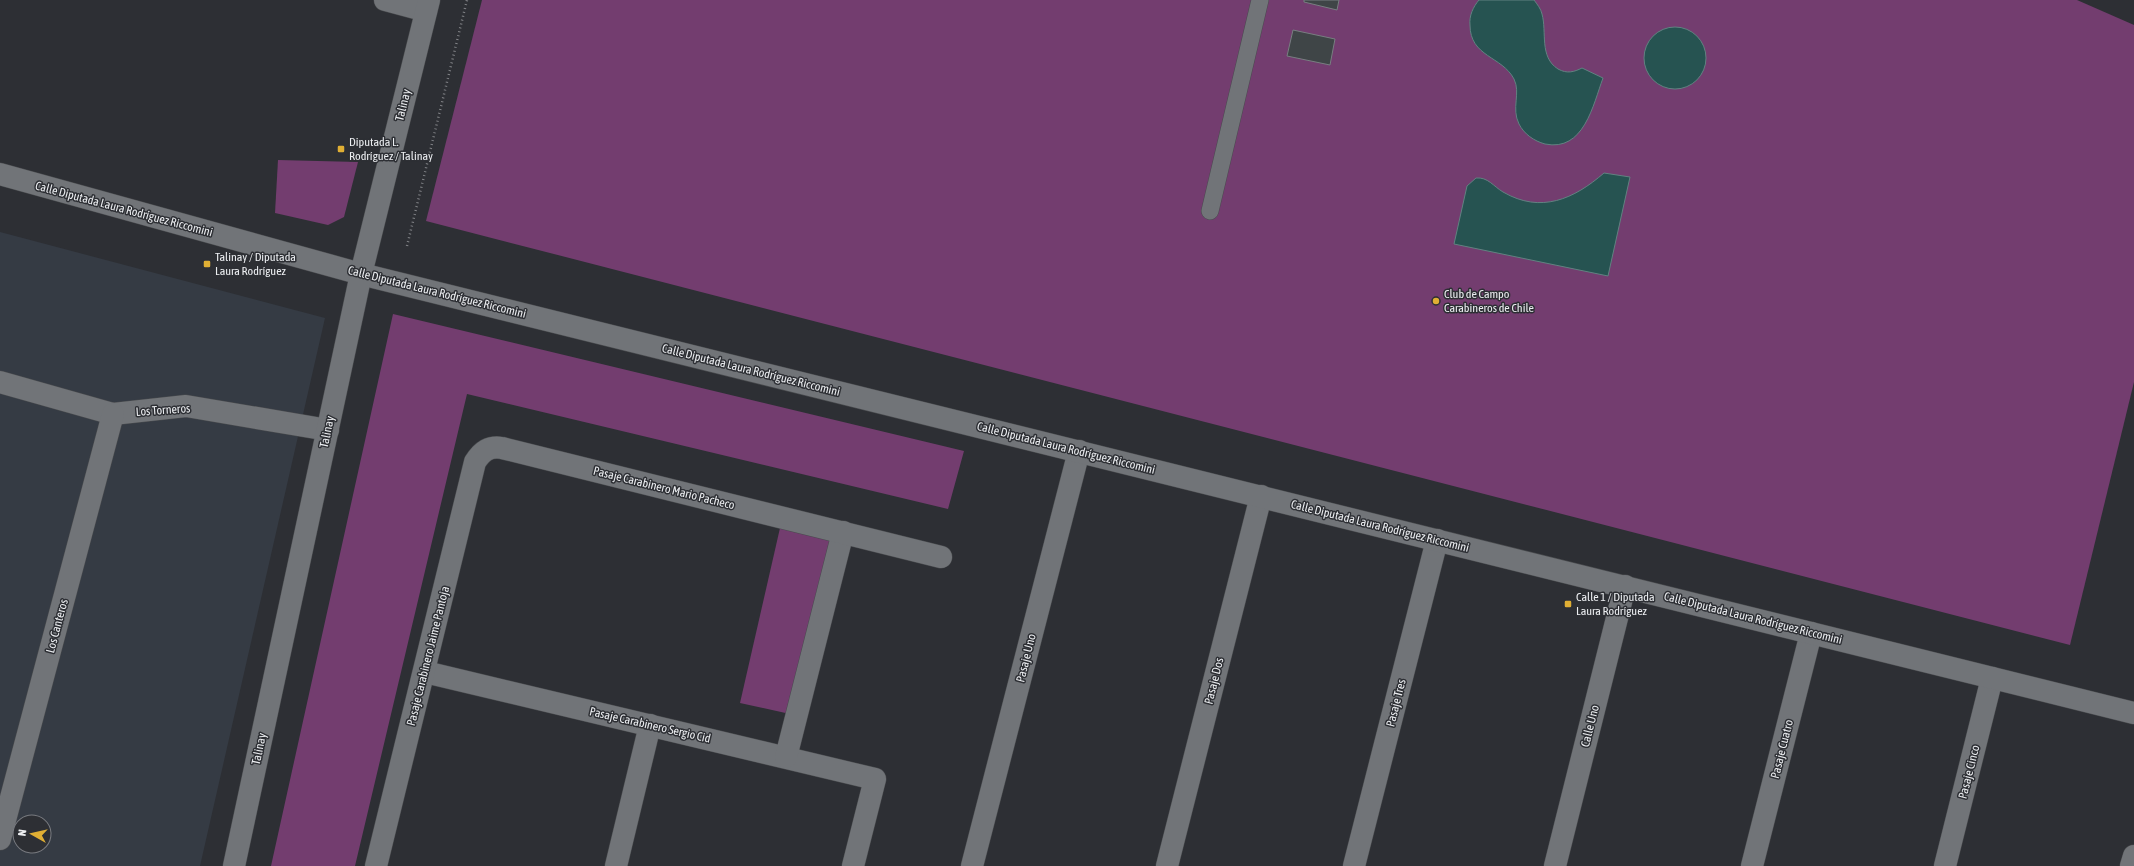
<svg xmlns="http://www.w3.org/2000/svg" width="2134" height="866" viewBox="0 0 2134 866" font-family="'Asap Condensed',sans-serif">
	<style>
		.built { fill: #353b44; fill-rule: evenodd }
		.green { fill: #733d6f }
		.water { fill: #265351; stroke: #618281 }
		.building { fill: #3f4547; stroke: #787e81 }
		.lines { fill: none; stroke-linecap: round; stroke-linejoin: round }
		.lane-casing { stroke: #494b4e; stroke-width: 18 }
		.street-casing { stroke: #494b4e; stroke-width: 23 }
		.secondary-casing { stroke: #494b4e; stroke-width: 23 }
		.path { stroke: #808286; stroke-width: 2.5; stroke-dasharray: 1 3; stroke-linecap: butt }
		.lane { stroke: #717478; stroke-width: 17 }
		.street { stroke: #717478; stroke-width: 22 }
		.secondary { stroke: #717478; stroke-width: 22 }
		.poi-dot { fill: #e0af34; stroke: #2d2f34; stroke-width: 1.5 }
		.labels { text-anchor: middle; stroke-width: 3; stroke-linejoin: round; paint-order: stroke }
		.street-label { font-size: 12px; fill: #eceef1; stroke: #2d2f34 }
		.poi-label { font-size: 12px; fill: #eceef1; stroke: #2d2f34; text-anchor: start }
	</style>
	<rect width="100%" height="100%" fill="#2d2f34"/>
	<path class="built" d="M0,232L325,318L200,866H0ZM20,822H44V846H20Z"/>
	<g class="green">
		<path d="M482,0H2077L2134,25V382L2070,645L426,221Z"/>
		<path d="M278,160L358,162L344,217L328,225L275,213Z"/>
		<path d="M393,314L964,451L948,509L467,394L355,866H271Z"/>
		<path d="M780,528L830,540L790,714L740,703Z"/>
	</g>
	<g class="water">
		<path d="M1479,0H1534C1537,4 1541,9 1542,14C1547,32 1539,57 1558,69C1567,74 1574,72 1582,68L1603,78C1593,105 1584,152 1545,144C1534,141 1524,134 1519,124C1511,108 1521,93 1514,79C1502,56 1470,57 1470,25C1469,16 1473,7 1479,0Z"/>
		<circle cx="1675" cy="58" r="31"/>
		<path d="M1604,173L1630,177L1608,276L1454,244L1467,186L1476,178C1488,177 1493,186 1503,192C1541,214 1574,199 1604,173Z"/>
	</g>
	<g class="building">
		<path d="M1304,0H1339L1337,10L1304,2Z"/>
		<path d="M1293,30L1335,39L1330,65L1287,56Z"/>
	</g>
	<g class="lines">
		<defs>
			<path id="lane" d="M1210,211L1260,0"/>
			<g id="street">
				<path d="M385,0L426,11"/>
				<path d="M0,382L113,414L186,406L328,430"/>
				<path d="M425,672L875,779L853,866"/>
				<path d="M786,757L843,532"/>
				<path d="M0,839L113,414"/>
				<path d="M376,866L475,462C482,451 489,446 502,448L941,557"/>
				<path d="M616,866L650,725"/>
				<path d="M972,866L1079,451"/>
				<path d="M1167,866L1261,496"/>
				<path d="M1354,866L1437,540"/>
				<path d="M1555,866L1625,586"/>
				<path d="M1752,866L1811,633"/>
				<path d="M1945,866L1992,678"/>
				<path d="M2131,866L2134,856"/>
			</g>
			<g id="secondary">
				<path d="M0,174L361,274L2134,713"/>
				<path d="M234,866L361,274L429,0"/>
			</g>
		</defs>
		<use href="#lane" class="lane-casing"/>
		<use href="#street" class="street-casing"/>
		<use href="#secondary" class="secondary-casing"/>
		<path class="path" d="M407,246L467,0"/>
		<use href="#lane" class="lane"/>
		<use href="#street" class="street"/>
		<use href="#secondary" class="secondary"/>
	</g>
	<g class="poi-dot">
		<rect x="337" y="145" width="8" height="8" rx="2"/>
		<rect x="203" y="260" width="8" height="8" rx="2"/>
		<circle cx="1436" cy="301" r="4"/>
		<rect x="1564" y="600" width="8" height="8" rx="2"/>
	</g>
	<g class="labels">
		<g class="street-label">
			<text transform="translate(403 105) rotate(-76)" y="4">Talinay</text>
			<text transform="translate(124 209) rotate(15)" y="4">Calle Diputada Laura Rodríguez Riccomini</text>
			<text transform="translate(437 292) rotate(14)" y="4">Calle Diputada Laura Rodríguez Riccomini</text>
			<text transform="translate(751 370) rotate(14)" y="4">Calle Diputada Laura Rodríguez Riccomini</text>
			<text transform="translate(163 410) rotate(-4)" y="4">Los Torneros</text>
			<text transform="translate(327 432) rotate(-78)" y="4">Talinay</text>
			<text transform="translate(1066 448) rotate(14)" y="4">Calle Diputada Laura Rodríguez Riccomini</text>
			<text transform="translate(664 488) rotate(14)" y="4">Pasaje Carabinero Mario Pacheco</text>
			<text transform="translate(1380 526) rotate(14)" y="4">Calle Diputada Laura Rodríguez Riccomini</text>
			<text transform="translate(1753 618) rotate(14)" y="4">Calle Diputada Laura Rodríguez Riccomini</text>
			<text transform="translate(57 626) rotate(-75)" y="4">Los Canteros</text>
			<text transform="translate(428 656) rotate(-76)" y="4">Pasaje Carabinero Jaime Pantoja</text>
			<text transform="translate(1026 658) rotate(-76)" y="4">Pasaje Uno</text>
			<text transform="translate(1214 681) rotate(-76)" y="4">Pasaje Dos</text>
			<text transform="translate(1396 703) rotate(-76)" y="4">Pasaje Tres</text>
			<text transform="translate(650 725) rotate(13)" y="4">Pasaje Carabinero Sergio Cid</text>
			<text transform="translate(1590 726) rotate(-76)" y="4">Calle Uno</text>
			<text transform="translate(259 749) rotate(-78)" y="4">Talinay</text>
			<text transform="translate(1782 749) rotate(-76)" y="4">Pasaje Cuatro</text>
			<text transform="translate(1969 772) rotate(-76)" y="4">Pasaje Cinco</text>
		</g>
		<g class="poi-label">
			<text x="349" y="146">Diputada L.<tspan x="349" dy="14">Rodríguez / Talinay</tspan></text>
			<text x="215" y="261">Talinay / Diputada<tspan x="215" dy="14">Laura Rodríguez</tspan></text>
			<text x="1444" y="298">Club de Campo<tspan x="1444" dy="14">Carabineros de Chile</tspan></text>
			<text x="1576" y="601">Calle 1 / Diputada<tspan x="1576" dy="14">Laura Rodríguez</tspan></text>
		</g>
	</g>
	<g transform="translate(32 834) rotate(278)"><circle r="19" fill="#2d2f34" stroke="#797b80"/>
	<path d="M0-3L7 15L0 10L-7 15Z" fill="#e0af34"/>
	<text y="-6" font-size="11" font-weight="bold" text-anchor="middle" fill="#eceef1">N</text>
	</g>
</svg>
